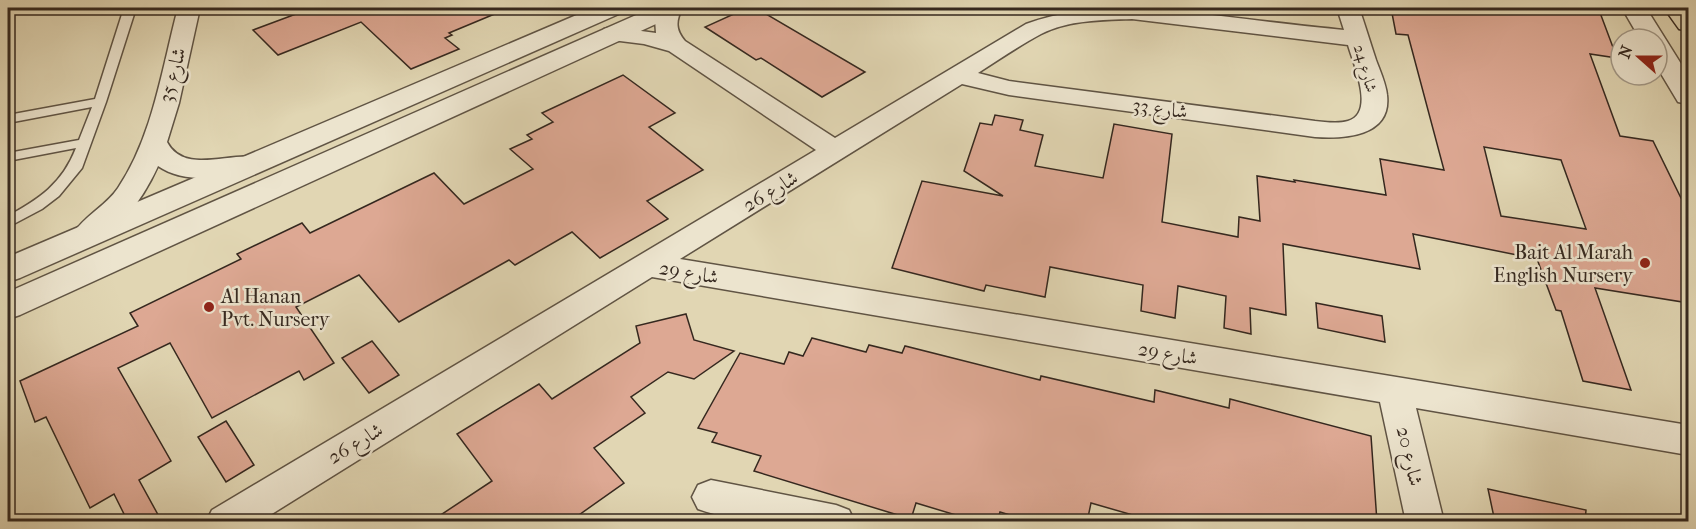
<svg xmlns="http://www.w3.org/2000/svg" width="1696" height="529" viewBox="0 0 1696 529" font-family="'IM FELL French Canon',Amiri,serif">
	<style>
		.building { fill: #dda893; stroke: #35281f; stroke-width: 1.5; fill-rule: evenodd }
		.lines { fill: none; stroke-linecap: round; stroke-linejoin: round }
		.service-casing { stroke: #605444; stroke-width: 3 }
		.minor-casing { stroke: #605444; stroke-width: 3 }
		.tertiary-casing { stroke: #605444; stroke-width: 3 }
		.motorway-casing { stroke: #35281f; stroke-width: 3 }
		.service { fill: #ece4ce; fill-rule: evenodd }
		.minor { fill: #ece4ce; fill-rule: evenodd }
		.tertiary { fill: #ece4ce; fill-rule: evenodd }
		.motorway { fill: #e1d6b3; fill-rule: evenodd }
		.poi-dot { fill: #8f2418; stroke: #ece4ce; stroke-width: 2 }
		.labels { text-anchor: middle; stroke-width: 5; stroke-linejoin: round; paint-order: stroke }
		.far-street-label { font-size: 16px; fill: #35281f; stroke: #ece4ce }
		.street-label { font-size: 20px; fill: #35281f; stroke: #ece4ce }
		.poi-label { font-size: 20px; fill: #35281f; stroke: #ece4ce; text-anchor: end }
	</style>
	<rect width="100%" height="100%" fill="#e1d6b3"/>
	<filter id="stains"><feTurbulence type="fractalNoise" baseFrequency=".00333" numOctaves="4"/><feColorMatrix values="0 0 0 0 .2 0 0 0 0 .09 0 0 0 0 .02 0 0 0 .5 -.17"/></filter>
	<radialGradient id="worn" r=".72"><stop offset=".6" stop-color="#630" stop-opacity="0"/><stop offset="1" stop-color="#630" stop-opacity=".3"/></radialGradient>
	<g class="building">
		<path d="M312,8H509L449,33L452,35L445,38L459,49L411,69L361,22L278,55L253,30Z"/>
		<path d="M747,8H756L865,72L822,97L761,58L756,60L705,27Z"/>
		<path d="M1391,8H1581L1599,10L1617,58L1590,54L1620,136L1653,141L1681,198L1689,199V303L1595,288L1631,390L1583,381L1561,311L1556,310L1537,259L1413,234L1420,269L1283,244L1286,315L1250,308L1251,334L1224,328L1226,296L1178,286L1175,318L1141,311L1143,285L1050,267L1045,297L986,285L984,291L892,268L922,181L1003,196L964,171L980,123L992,125L995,115L1023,120L1020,130L1043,135L1035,166L1103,178L1114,124L1172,134L1162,222L1238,237L1239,217L1260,221L1257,176L1295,182L1294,180L1386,195L1380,159L1444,170L1408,35L1396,34ZM1484,147L1561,160L1586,229L1501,216Z"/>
		<path d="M623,75L675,113L649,127L703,170L647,201L668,219L600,258L572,232L515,265L509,260L399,322L359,275L296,307L334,363L304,380L299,371L212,418L170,343L118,368L171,461L139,480L162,522H128L114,494L90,508L46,417L35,422L20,381L138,326L130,313L241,259L237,254L302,223L310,233L434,173L464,204L533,169L510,149L532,139L527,135L553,122L542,113Z"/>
		<path d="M1316,303L1382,316L1385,342L1318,328Z"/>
		<path d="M686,314L694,340L734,351L694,379L668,372L631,397L645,413L594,448L624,483L569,522H430L492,481L457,434L539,384L552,399L640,343L636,326Z"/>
		<path d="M812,338L866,352L869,345L902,353L905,346L1040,380L1041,376L1154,402L1155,390L1229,408L1230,399L1371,436L1377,522H1157L1091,503L1087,522H1032L1000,512L997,522H979L916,503L911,519L754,471L761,456L712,442L717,433L698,428L740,353L784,364L789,352L803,356Z"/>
		<path d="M372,341L399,375L369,393L342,358Z"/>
		<path d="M226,421L254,465L226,482L198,437Z"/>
		<path d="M1488,489L1586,510L1585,522H1495Z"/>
	</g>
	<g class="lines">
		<defs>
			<path id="service" d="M124,8H136L106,102L82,168L59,196L42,209L8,227V216C39,199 62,184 76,148L8,161V153L79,140L92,107L8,123V115L95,99Z"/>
			<g id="minor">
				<path d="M178,8H200L179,103L167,142C185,176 232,150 261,158L264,164L261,170C230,178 185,185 158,166C146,193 111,251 78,241L73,234C84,216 106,206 118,188C153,136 162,68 178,8Z"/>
				<path d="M660,8H682C676,21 675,29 685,41L835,138L1026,24C1093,0 1152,8 1221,16C1262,21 1303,26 1344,30L1337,8H1359C1365,25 1370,42 1376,60C1380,71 1386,84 1387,95C1392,137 1343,139 1315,137L1009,95L962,84L680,259L1688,425V455L1416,408L1444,522H1406L1380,402L652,277L259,522H206L212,510L816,150L669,51L644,44L604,39L601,34L604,29L612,27L656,33L655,19ZM1132,19L1348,45C1353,63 1376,113 1348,121C1338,124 1325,122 1315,121L1009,81L978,73C999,60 1020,45 1041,34C1068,20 1102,20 1132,19Z"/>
				<path d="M711,480L836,505L849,510L855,522C802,522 748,527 698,509L692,497L698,485Z"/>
			</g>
			<g id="tertiary">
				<path d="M593,8H624L621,13L20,278L8,282V257Z"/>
				<path d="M652,8H683L680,13L20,315L8,319V292Z"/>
				<path d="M1622,8H1646L1688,75V104L1678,102L1657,67V39H1640Z"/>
			</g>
			<path id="motorway" d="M1664,8H1688V31L1679,29Z"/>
		</defs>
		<use href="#service" class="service-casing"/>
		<use href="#minor" class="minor-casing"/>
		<use href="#tertiary" class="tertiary-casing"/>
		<use href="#motorway" class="motorway-casing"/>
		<use href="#service" class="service"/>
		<use href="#minor" class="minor"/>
		<use href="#tertiary" class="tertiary"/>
		<use href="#motorway" class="motorway"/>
	</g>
	<g class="poi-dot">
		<circle cx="1645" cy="263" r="6"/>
		<circle cx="209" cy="307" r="6"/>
	</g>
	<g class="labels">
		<g class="far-street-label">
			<text transform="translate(1366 68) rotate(74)" y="6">شارع 24</text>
		</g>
		<g class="street-label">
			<text transform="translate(172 75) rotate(-75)" y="7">شارع 35</text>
			<text transform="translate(1160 108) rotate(7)" y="7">شارع 33</text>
			<text transform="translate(770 191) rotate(-31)" y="7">شارع 26</text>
			<text transform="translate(689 272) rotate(10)" y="7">شارع 29</text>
			<text transform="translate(1168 353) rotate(10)" y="7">شارع 29</text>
			<text transform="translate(355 443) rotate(-31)" y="7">شارع 26</text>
			<text transform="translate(1410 456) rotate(77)" y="7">شارع 20</text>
		</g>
		<g class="poi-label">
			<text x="1633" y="259">Bait Al Marah<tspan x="1633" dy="23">English Nursery</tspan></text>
			<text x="221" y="303" text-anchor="start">Al Hanan<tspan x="221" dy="23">Pvt. Nursery</tspan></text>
		</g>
	</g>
	<rect width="1696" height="529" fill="none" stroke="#e1d6b3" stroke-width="30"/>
	<rect x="9" y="9" width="1678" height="511" fill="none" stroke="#35281f" stroke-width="3"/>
	<rect x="15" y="15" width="1666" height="499" fill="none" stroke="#35281f" stroke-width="1.5"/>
	<g transform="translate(1639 57) rotate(291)"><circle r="28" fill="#ece4ce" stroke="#a39988" stroke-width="1.5"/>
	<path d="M0-4.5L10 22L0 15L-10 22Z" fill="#8f2418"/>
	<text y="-9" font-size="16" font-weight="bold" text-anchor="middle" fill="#35281f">N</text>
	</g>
	<rect width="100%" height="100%" filter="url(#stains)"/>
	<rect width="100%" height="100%" fill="url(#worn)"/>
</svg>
